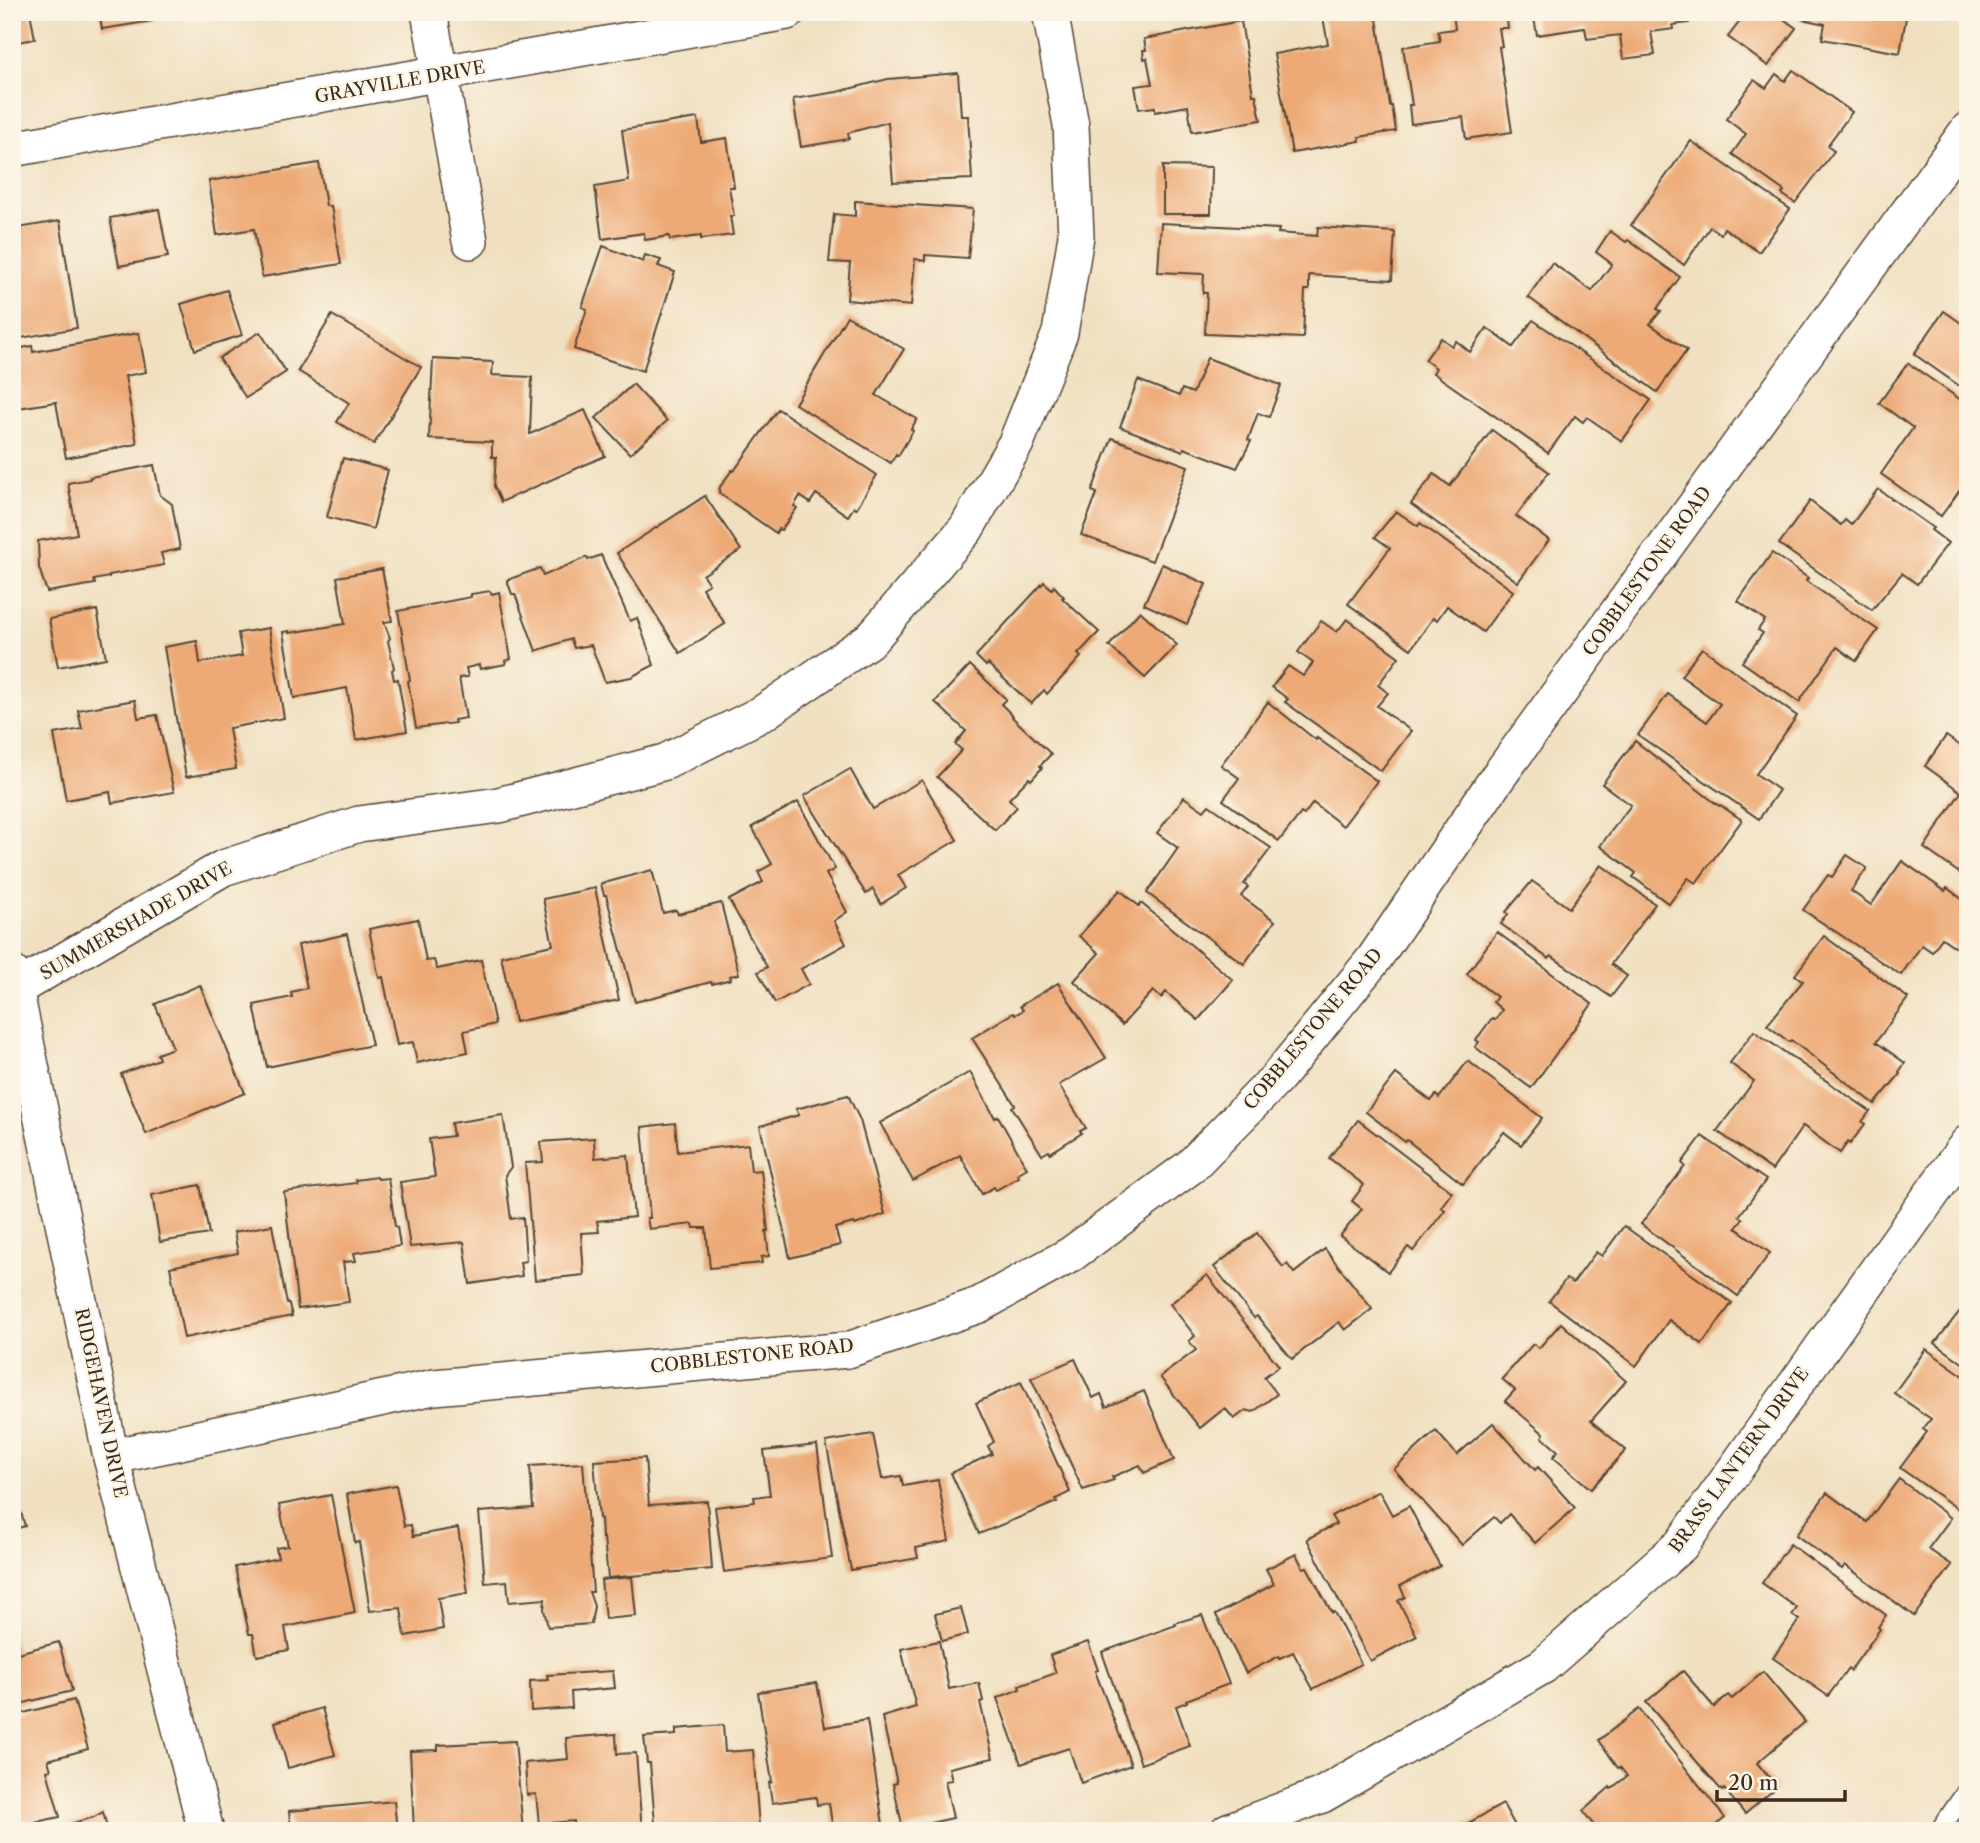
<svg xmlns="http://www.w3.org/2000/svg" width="1980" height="1843" viewBox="0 0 1980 1843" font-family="'Libre Caslon Text',serif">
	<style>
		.building { fill: #edaa77 }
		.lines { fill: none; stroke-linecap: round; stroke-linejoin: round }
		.lane-casing { stroke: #564536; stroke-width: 21 }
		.street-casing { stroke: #564536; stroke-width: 38 }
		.lane { stroke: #fff; stroke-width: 18 }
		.street { stroke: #fff; stroke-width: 35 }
		.labels { text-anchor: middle; stroke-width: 5; stroke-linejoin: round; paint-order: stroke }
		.street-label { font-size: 18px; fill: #3b2a1e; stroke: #fcf5e5 }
	</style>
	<rect width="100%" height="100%" fill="#fcf5e5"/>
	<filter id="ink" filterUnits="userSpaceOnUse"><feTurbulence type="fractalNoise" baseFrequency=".0143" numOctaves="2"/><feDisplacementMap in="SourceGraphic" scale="14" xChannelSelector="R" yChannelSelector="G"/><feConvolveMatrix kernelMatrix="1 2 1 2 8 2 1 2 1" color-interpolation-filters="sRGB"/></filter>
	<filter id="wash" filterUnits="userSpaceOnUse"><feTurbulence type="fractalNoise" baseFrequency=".00686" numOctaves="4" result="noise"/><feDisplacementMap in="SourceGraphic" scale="28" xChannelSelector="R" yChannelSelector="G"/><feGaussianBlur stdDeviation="1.57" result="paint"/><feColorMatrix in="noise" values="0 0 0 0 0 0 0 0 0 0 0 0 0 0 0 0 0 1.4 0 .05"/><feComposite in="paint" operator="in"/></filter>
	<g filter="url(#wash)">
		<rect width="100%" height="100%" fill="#f0e0c1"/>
		<g id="blocks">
			<g class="building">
				<path d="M12,12H30L35,39L12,43Z"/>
				<path d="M99,12H152L153,21L102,29Z"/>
				<path d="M1322,12H1376L1390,106H1392L1396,131L1359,137L1360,141L1292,153L1274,54L1328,44Z"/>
				<path d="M1453,12H1506L1508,28H1499L1502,46L1499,47L1512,132L1466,139L1463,117L1411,124L1409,105H1412L1403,47L1440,41L1438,31L1455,29Z"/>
				<path d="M1533,12H1688L1689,23L1673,25L1674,29L1651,32L1655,55L1623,59L1620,35L1587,39L1585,28L1537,35Z"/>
				<path d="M1747,12H1774L1796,28L1768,66L1728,37Z"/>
				<path d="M1802,12H1907L1900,53L1822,39L1825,24L1801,19Z"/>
				<path d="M1241,21L1253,95H1256L1261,120L1192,132L1188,106L1155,112V107L1139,109L1135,86L1152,84L1147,58L1144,59L1143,50H1146L1144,39Z"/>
				<path d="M1793,70L1852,112L1827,146L1834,151L1795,203L1782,194L1784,191L1732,154L1746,134L1726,119L1754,80L1766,88L1776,74L1785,81Z"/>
				<path d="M958,73L961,116H968L972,179L893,182L888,122L848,133L849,139L801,147L793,99L837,92L888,79Z"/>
				<path d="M698,118L701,142L727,138L734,187H729L734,216H730L733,235L701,239V236L670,240L669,236L645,240L644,233L602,239L595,187L629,181L622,130Z"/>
				<path d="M1691,141L1790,209L1759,252L1724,228L1721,234L1710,227L1684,265L1631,225Z"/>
				<path d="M319,163L326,206H331L341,264L262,277L254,229L217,235L209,181Z"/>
				<path d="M1163,166L1212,167L1211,214H1163Z"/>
				<path d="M855,201L973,209L968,258L925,255V261L915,259L911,306L847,300L850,263L829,262L834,214L855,216Z"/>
				<path d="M159,209L168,257L119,266L110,218Z"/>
				<path d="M60,221L77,328L15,339V342H12V229Z"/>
				<path d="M1161,223L1279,229L1278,233L1317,236L1318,227L1395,232L1392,280L1309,275V290H1305L1303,338L1205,334L1207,293H1203L1204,274L1158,272Z"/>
				<path d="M1610,231L1626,242L1628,240L1680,277L1657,309L1661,311L1650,324L1687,350L1657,392L1528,297L1552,263L1592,291L1612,264L1596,252Z"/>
				<path d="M603,246L643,262L645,255L661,260L658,266L675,272L643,371L574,349L587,309L582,307Z"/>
				<path d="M227,290L242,335L195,350L181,304Z"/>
				<path d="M1944,311L1968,328V392L1914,354Z"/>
				<path d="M332,315L421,367L374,444L337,422L349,403L298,371Z"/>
				<path d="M847,316L904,349L876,395L917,419L911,429L913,431L898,456L896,454L891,463L795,404Z"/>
				<path d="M1533,320L1651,400L1622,441L1587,417L1583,422L1575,416L1548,453L1433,373L1436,368L1425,360L1441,338L1452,346L1456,341L1470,352L1487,328L1513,347Z"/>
				<path d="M260,332L286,372L246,398L219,358Z"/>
				<path d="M139,333L146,372L125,376L137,444L66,458L56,402L12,409V356L17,355V349L32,346L33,352Z"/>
				<path d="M1207,358L1281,385L1269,417L1258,413L1248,440L1251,441L1237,468L1184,448L1183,451L1120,427L1138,380L1179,396L1182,389L1193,393Z"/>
				<path d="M433,359L493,362L492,375L532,377L530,434L585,410L605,456L501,502L494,486L496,457H492V442L429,439Z"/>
				<path d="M1908,363L1968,405V485L1965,483L1941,516L1881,474L1913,428L1879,403Z"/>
				<path d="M633,384L667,421L630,454L596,418Z"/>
				<path d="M778,409L877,475L856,509L854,507L848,516L816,494L810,503L800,496L794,506L797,508L781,530L778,529L776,533L719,493L720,487L732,470L734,471Z"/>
				<path d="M1492,430L1549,472L1516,516L1549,540L1518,582L1411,504L1434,474L1450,486Z"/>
				<path d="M1112,438L1188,466L1152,561L1081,535L1097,493L1092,491Z"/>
				<path d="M343,458L388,470L373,529L327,517Z"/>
				<path d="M154,465L160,495L172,504L180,549L161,553L164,565L109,575V577L94,580L95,584L47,592L39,568L38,541L77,534L68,483L90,479V477Z"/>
				<path d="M1878,489L1933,528L1931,530L1948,543L1917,584L1902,573L1872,610L1779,544L1810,501L1841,525L1845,520L1851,525Z"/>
				<path d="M705,496L741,550L703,575L709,584L702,588L725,624L680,653L617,553Z"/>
				<path d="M1396,511L1418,526L1420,523L1513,591L1483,632L1447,606L1437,620L1433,618L1411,649L1348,604L1390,548L1375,537Z"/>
				<path d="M1772,553L1808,578L1806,581L1878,630L1856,661L1837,647L1799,702L1742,662L1763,633L1758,630L1765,620L1738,601Z"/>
				<path d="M601,555L630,621L637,618L654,665L631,677L605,682L591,645L574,648L571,639L536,651L515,594H512L507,580L540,568L543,576L587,557L588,560Z"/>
				<path d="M1162,564L1206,584L1187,624L1144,604Z"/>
				<path d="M382,569L392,621L384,622L390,638L388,641L394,668L392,670L394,680L398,679L407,731L356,740L347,688L294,698L283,632L289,631V633L345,624L337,577Z"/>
				<path d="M1044,582L1052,589L1054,586L1064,597L1062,598L1099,632L1078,654L1081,657L1047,694L1044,690L1031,704L988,664L986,666L976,656Z"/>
				<path d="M490,591L492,594L499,592L511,659L505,661L506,664L480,669L479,665L466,668L468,677L459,678L466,718L454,720L455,723L416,728L408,681L410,680L398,611L471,597V594Z"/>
				<path d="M97,610L106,658L58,667L49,619Z"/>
				<path d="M1140,611L1177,645L1145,678L1109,646Z"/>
				<path d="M1347,619L1399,657L1378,685L1388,693L1377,706L1411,731L1381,771L1285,702L1288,699L1272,687L1288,666L1303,676L1313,663L1298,652L1321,621L1337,632Z"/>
				<path d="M269,628L284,718L229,728L236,769L186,777L164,647L197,641L200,663L242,656L238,633Z"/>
				<path d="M1702,648L1797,716L1756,774L1779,790L1759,819L1638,735L1668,694L1707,722L1720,704L1681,676Z"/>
				<path d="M970,665L1006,699L1001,704L1013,716L1012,717L1051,754L1040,766L1042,768L1031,780L1029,778L1009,799L1017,807L995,830L937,777L962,750L955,744L966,731L935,702Z"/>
				<path d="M135,700L138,718L157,715L174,792L112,803L110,792L66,800L54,734L82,729L78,710Z"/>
				<path d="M1268,702L1316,740L1317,738L1377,781L1343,826L1313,803L1304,815L1301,813L1279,841L1223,800L1239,778L1221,765Z"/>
				<path d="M1946,736L1968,751V879L1924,848L1961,792L1925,766Z"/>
				<path d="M1635,741L1719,806L1720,805L1742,820L1696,883L1688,878L1669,904L1633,877L1636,873L1600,846L1631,805L1602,784Z"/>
				<path d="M850,769L873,809L922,780L957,840L898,875L906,888L881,904L873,889L866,894L804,796Z"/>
				<path d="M1184,797L1204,811L1209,805L1271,848L1244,884L1248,887L1241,896L1275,921L1244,964L1147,893L1178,848L1157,833Z"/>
				<path d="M798,802L835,869L826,874L847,912L834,921L846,944L801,969L809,984L775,1003L758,972L767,967L729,900L763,882L758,872L772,864L752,827Z"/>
				<path d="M1847,855L1867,868L1851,891L1871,905L1902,861L1945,891L1947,888L1962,899L1966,893L1968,894V956L1942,938L1932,952L1922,945L1901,975L1803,910L1828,875L1832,877Z"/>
				<path d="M1601,865L1655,904L1611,964L1627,976L1611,997L1551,956L1549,959L1501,924L1508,914L1506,912L1532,881L1569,908Z"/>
				<path d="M652,870L663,913L676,910L678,914L721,903L739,974L730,976L731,979L712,984L711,982L635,1002L606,895H604L601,884Z"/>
				<path d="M595,888L619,1000L515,1022L501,956L553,945L543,899Z"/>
				<path d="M1120,890L1139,906L1141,903L1233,980L1198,1020L1166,992L1161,998L1153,991L1122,1025L1074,981L1099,953L1079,936Z"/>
				<path d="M418,919L426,961L434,960L437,969L481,960L495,1024L464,1031L468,1052L417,1063L413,1042L397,1045L383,977L379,978L369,929Z"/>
				<path d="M1497,932L1592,1004L1531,1088L1475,1047L1479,1042L1476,1040L1492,1018L1495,1020L1502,1010L1493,1002L1497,997L1467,974Z"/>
				<path d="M347,934L372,1045L267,1067L254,1005L292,997L291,992L307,988L298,945Z"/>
				<path d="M1824,936L1908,998L1876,1042L1905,1063L1899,1072L1900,1074L1875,1104L1791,1040L1789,1042L1767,1025L1803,981L1795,975Z"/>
				<path d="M1058,983L1106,1058L1059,1085L1086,1128L1080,1131L1082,1133L1050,1153L1049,1151L1042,1155L1012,1107L1015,1105L972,1038L1013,1013L1015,1015L1023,1010L1020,1006Z"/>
				<path d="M200,985L245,1093L146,1134L121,1074L159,1059L157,1054L173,1048L155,1004Z"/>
				<path d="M1754,1031L1870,1111L1862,1122L1865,1124L1850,1144L1848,1142L1840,1153L1803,1126L1772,1170L1717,1131L1754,1081L1730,1063Z"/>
				<path d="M1468,1061L1542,1118L1521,1145L1504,1132L1463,1184L1407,1140L1405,1142L1366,1112L1396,1074L1431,1101L1436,1095L1439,1098Z"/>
				<path d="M970,1072L995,1118L998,1116L1027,1168L1017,1174L1019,1177L996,1190L994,1187L982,1194L960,1155L913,1181L880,1123Z"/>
				<path d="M848,1095L860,1120L885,1214L855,1225L854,1223L835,1228L840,1245L790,1258L760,1126L799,1115L796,1109Z"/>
				<path d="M503,1115L511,1167L505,1175L511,1219L523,1217L526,1261L520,1262L522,1276L470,1284L464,1242L410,1247L400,1182L435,1177L429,1139L453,1136L451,1123Z"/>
				<path d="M1358,1120L1452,1192L1441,1207L1445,1210L1413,1251L1408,1247L1388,1272L1340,1236L1362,1209L1352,1201L1364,1185L1329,1158Z"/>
				<path d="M675,1123L678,1152L748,1144L751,1171L761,1170L768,1231H766L769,1256L761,1257L762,1263L710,1268L706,1228H694L693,1224L649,1229L647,1218H650L642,1127Z"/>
				<path d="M1702,1136L1766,1180L1739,1216L1743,1219L1736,1228L1770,1253L1738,1296L1641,1224L1685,1166L1682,1163Z"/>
				<path d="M594,1138L595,1158L628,1155L634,1217L597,1221L599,1232L581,1233L584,1275L535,1280L525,1163L543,1162L541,1142Z"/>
				<path d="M377,1177L378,1179L388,1178L395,1226L397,1227L400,1246L354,1253L356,1261L343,1262L349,1302L298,1309L284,1192L356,1183L355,1180Z"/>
				<path d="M200,1185L209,1234L160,1242L152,1195Z"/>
				<path d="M272,1225L287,1304H289L292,1316L184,1338L170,1267L238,1253L234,1232Z"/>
				<path d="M1624,1226L1732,1303L1702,1344L1669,1320L1636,1366L1549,1301L1566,1279L1573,1283L1596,1252L1602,1256Z"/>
				<path d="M1257,1233L1283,1267L1287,1264L1294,1273L1325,1249L1372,1309L1345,1330L1339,1322L1292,1359L1257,1316L1254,1318L1214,1267Z"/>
				<path d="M1207,1275L1279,1366L1264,1377L1277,1394L1253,1412L1246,1410L1234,1419L1225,1408L1200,1428L1160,1377L1196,1350L1189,1341L1195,1336L1170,1304Z"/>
				<path d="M1964,1306L1968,1309V1367L1935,1343Z"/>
				<path d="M1561,1323L1626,1381L1591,1421L1626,1450L1591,1489L1553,1457L1558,1451L1542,1437L1544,1434L1505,1401L1515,1390L1502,1379L1533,1344L1539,1348Z"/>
				<path d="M1926,1349L1968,1379V1516L1900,1468L1927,1432L1923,1429L1931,1419L1894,1393Z"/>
				<path d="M1075,1359L1093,1398L1101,1394L1106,1407L1144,1391L1174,1460L1144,1473L1140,1465L1112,1477L1114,1480L1083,1490L1031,1378Z"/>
				<path d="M1021,1382L1070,1492L1056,1499L1057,1502L979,1534L951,1473L992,1454L988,1446L994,1442L976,1403Z"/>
				<path d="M1493,1423L1535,1470L1538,1467L1575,1508L1535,1543L1509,1514L1500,1523L1494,1517L1462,1545L1394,1469L1436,1431L1457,1455Z"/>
				<path d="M873,1434L882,1479L901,1476L903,1486L938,1480L949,1541L916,1548L918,1558L851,1570L826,1442Z"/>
				<path d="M817,1445L832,1558L724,1572L715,1507L755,1502L754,1497L770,1495L764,1451Z"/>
				<path d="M645,1458L649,1505L707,1501L712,1569L608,1578L604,1538H602L601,1519L599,1518L594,1461Z"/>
				<path d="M583,1463L593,1592H589L594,1606L591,1624L548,1627L544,1610L545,1599L509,1602L507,1581L485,1583L479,1512L533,1508L530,1466Z"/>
				<path d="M1899,1479L1951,1518L1928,1549L1952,1565L1914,1616L1845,1565L1842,1569L1796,1535L1827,1493L1867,1522Z"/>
				<path d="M12,1483L25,1526L12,1530Z"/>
				<path d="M396,1485L404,1526L411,1525L413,1536L458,1528L468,1593L438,1598L443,1629L405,1636L401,1608L370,1611L359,1542L355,1543L347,1494Z"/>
				<path d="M1379,1491L1392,1515L1409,1506L1440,1566L1400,1586L1405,1597L1398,1601L1417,1636L1370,1661L1307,1539L1336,1524L1331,1516Z"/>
				<path d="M331,1495L355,1613L285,1627L289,1650L257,1656L253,1634H249L235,1567L278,1558L276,1548L288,1546L279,1505Z"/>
				<path d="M1790,1544L1886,1615L1878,1627L1880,1629L1850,1671L1848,1669L1828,1696L1773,1658L1799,1620L1792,1615L1797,1608L1762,1583Z"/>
				<path d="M1296,1554L1303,1568L1307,1567L1332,1613L1334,1612L1361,1664L1313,1689L1293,1652L1280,1658L1279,1656L1246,1673L1216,1615L1274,1584L1266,1569Z"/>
				<path d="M632,1577L636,1616L605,1619L601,1580Z"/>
				<path d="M961,1608L968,1634L942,1641L935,1614Z"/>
				<path d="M1202,1615L1229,1684L1186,1700L1187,1702L1176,1706L1190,1746L1141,1764L1102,1652L1176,1625L1175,1623Z"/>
				<path d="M12,1634L18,1653L59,1642L72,1691L12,1706Z"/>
				<path d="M939,1641L949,1689L979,1683L983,1701L980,1702L993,1758L949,1768L952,1780L945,1781L953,1818L903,1829L893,1784L897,1783L882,1717L916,1707L901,1649Z"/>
				<path d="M1088,1642L1098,1670L1095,1671L1131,1765L1081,1783L1069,1748L1021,1764L997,1698L1020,1689L1019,1686L1056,1673L1050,1655Z"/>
				<path d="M613,1671L615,1688L571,1692L572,1708L531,1711L530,1681L548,1680L547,1675Z"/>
				<path d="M1683,1671L1714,1707L1728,1695L1732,1699L1763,1672L1805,1722L1757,1763L1777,1787L1745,1814L1724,1789L1722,1791L1646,1702Z"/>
				<path d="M817,1683L825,1727L867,1720L884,1831H833L829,1803L817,1805L816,1797L772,1803L769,1783L772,1782L758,1692Z"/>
				<path d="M74,1700L88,1749L48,1760L51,1770L47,1771L60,1817L12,1827V1716Z"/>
				<path d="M322,1708L335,1755L288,1768L275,1722Z"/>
				<path d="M1639,1709L1725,1818L1708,1831H1688L1684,1826L1678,1831H1598L1583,1811L1610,1787L1611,1789L1627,1776L1620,1767L1618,1768L1599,1740Z"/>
				<path d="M723,1725L725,1752L753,1750L759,1827L714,1831H652V1823H655L650,1763H647L644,1737L676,1735V1729Z"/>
				<path d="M616,1734L617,1754L636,1753L642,1831H574V1821L539,1824L536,1794L527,1795L525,1763L568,1759L566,1738Z"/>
				<path d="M515,1741L523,1831H414L410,1751L438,1750V1745Z"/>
				<path d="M394,1801L397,1831H291L289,1811Z"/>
				<path d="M1503,1804L1518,1831H1463L1461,1827Z"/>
				<path d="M103,1812L108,1831H45L94,1817Z"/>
			</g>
		</g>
	</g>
	<g filter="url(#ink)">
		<use href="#blocks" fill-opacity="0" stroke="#564536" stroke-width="2"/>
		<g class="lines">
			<defs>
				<path id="lane" d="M1939,1831L1968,1789"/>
				<g id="street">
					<path d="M429,12L470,241"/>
					<path d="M12,149L787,12"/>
					<path d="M12,973L111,1457L206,1831"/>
					<path d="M12,991L223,868L359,824L499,805L665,762L763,713L871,639L966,529L1016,443L1060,333L1076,236L1071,125L1050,12"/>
					<path d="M111,1457L434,1387L848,1350L979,1305L1070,1255L1190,1167L1277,1078L1374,959L1493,784L1968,130"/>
					<path d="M1228,1831L1322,1795L1543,1666L1681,1545L1968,1143"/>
				</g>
			</defs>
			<use href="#lane" class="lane-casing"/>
			<use href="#street" class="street-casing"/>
			<use href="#lane" class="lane"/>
			<use href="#street" class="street"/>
		</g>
	</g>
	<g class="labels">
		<g class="street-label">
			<text transform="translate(400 82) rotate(-10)" y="6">GRAYVILLE DRIVE</text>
			<text transform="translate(1647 571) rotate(-54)" y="6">COBBLESTONE ROAD</text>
			<text transform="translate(136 921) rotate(-30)" y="6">SUMMERSHADE DRIVE</text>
			<text transform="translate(1313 1029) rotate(-50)" y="6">COBBLESTONE ROAD</text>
			<text transform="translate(752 1356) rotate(-6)" y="6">COBBLESTONE ROAD</text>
			<text transform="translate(101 1403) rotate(78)" y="6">RIDGEHAVEN DRIVE</text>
			<text transform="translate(1739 1460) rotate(-54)" y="6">BRASS LANTERN DRIVE</text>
		</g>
	</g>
	<rect width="1980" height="1843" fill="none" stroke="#fcf5e5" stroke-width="42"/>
	<path d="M1717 1790v10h128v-10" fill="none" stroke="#3b2a1e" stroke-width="3.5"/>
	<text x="1728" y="1790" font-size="21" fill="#3b2a1e" stroke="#fcf5e5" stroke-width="5" paint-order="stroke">20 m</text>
</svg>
